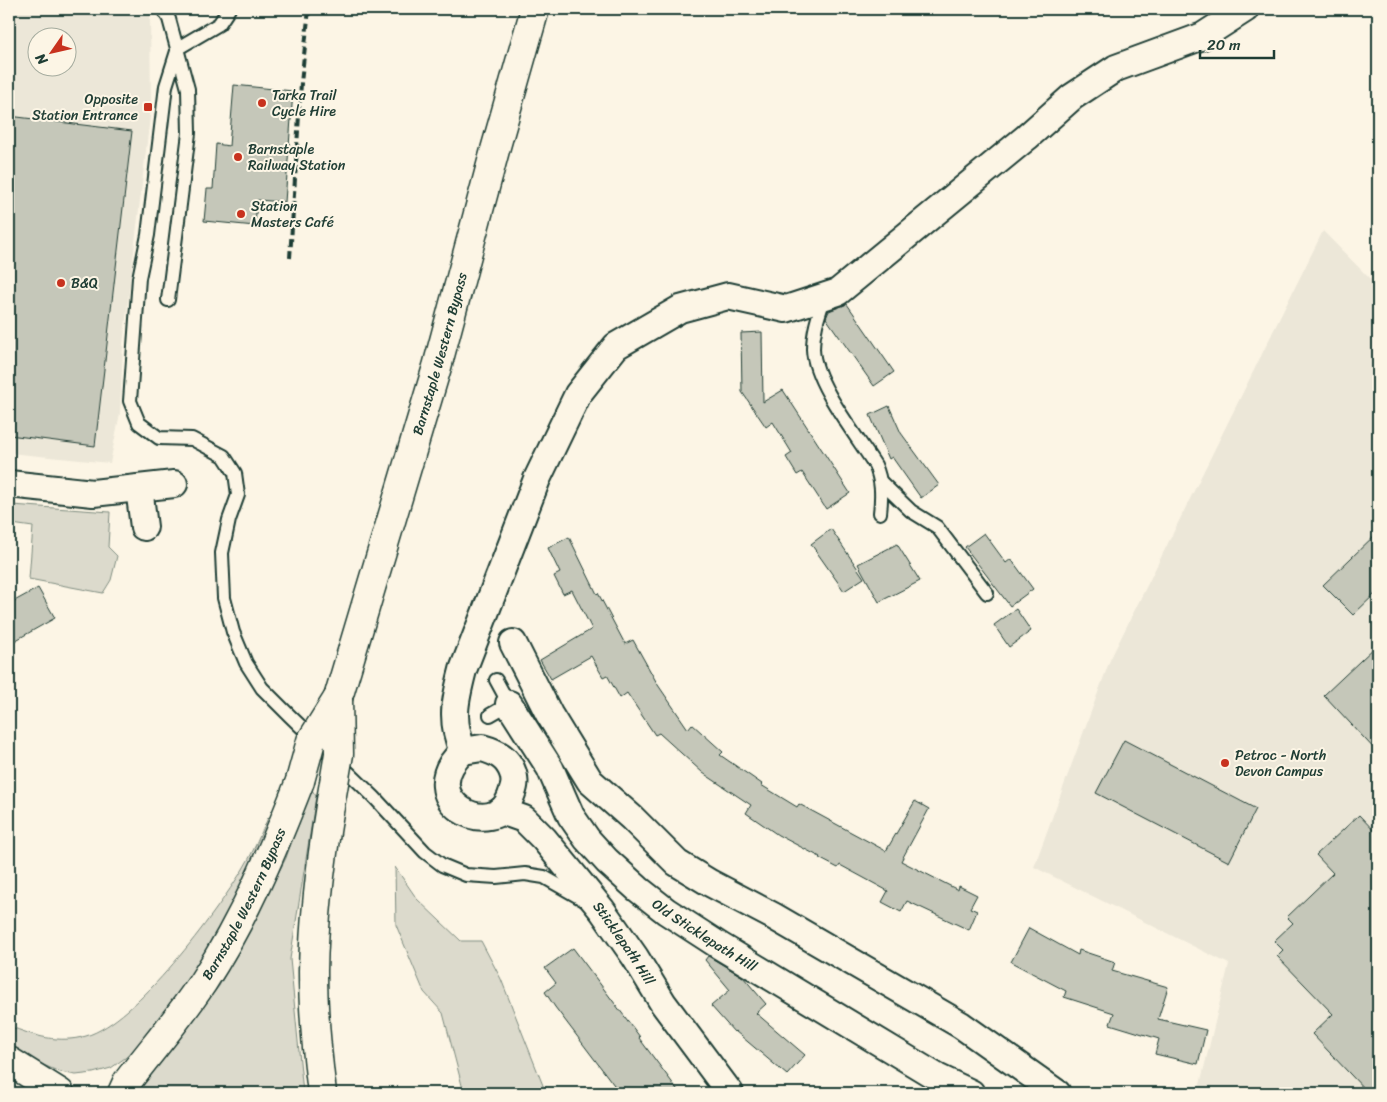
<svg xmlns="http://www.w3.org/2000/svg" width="1387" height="1102" viewBox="0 0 1387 1102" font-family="Sriracha,sans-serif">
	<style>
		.built { fill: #ece7d8; fill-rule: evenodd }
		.green { fill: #dcdacc; stroke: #7e8c80 }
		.building { fill: #c5c7b9; stroke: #1f3d34 }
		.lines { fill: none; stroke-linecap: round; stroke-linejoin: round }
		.lane-casing { stroke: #1f3d34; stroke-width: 16 }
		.street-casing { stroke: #1f3d34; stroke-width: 30 }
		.primary-casing { stroke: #1f3d34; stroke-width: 31 }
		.lane { stroke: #fcf5e5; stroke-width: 12 }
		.street { stroke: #fcf5e5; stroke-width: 26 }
		.primary { stroke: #fcf5e5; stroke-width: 28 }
		.rail { stroke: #1f3d34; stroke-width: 4; stroke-dasharray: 8 4; stroke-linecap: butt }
		.primary-bridge-casing { stroke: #1f3d34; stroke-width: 31; stroke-linecap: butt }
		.primary-bridge { stroke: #fcf5e5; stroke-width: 28 }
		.poi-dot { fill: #c8321e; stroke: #fcf5e5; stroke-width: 2 }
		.labels { text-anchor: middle; stroke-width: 4; stroke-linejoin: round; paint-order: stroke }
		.poi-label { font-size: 14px; fill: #1f3d34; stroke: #fcf5e5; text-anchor: start }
		.street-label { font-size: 14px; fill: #1f3d34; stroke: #fcf5e5 }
	</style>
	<rect width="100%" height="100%" fill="#fcf5e5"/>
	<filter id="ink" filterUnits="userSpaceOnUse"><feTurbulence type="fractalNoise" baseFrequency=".02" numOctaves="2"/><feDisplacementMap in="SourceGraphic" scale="10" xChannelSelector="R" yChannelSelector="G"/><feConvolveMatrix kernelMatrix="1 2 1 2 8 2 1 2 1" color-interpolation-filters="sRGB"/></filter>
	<g filter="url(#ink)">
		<g class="built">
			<path d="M9,9H150L151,108L123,344L120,413L110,463L9,453ZM38,38H68V68H38Z"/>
			<path d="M1323,231L1378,287V1093H1198L1229,964L1034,867L1110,660Z"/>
		</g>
		<g class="green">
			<path d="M12,505L110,512L108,547L117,556L111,580L103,593L29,579L33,527L12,524Z"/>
			<path d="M310,787L316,796L290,959L303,1093H137L219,986L286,858Z"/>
			<path d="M268,818L275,821L254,867L187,986L144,1041L125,1058L111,1068L93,1073L76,1075L60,1072L41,1064L9,1045V1026C34,1036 59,1044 86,1036C137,1021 215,914 243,869C253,853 260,835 268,818Z"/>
			<path d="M395,867L417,899L461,941H481L501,979L546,1093H464L443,1013L424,992L396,925Z"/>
		</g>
		<g class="building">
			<path d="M234,85L293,91L285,202L257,200L255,226L204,221L207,189H213L216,144L229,146Z"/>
			<path d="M9,116L132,131L95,446L9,435Z"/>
			<path d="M847,304L894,372L874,386L826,318L829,311Z"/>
			<path d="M762,332L763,402L783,390L850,493L826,509L802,472L797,475L786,457L792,453L773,422L766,427L742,392L741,333Z"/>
			<path d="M889,406L901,433L939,485L921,498L892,457L889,459L870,415Z"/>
			<path d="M831,529L864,578L844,591L811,544Z"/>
			<path d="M1378,532V591L1353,615L1323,585Z"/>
			<path d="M984,533L1006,563L1011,559L1033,589L1010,606L965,547Z"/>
			<path d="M569,537L597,594L598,593L625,644L633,640L658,685L688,729L692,724L723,752L720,755L762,784L761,785L797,807L799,804L886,851L915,801L929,809L901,861L958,890L959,886L977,895L970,908L977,911L969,930L907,901L901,912L882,902L888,891L840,865L838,868L819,858L820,857L778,835L746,813L751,805L703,773L659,733L655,735L627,693L620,698L607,675L603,677L591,656L551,679L540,660L592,629L572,590L563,594L554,576L560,573L548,548Z"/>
			<path d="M897,544L920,581L879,602L858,564Z"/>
			<path d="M38,588L55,618L9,644V604Z"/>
			<path d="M1016,609L1031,631L1009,647L994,625Z"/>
			<path d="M1378,644V753L1324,695Z"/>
			<path d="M1124,740L1256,809L1229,862L1096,793Z"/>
			<path d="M1359,815L1378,835V1093H1368L1312,1034L1333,1014L1277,956L1283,950L1274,941L1293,923L1287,917L1333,873L1316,855Z"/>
			<path d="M1029,928L1078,955L1079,950L1115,962L1112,971L1168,987L1158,1019L1206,1030L1198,1064L1155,1054L1159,1039L1110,1024L1114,1013L1064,997L1066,991L1011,962Z"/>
			<path d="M573,948L640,1037L639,1038L680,1093H620L555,1007L545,992L556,983L545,968Z"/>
			<path d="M708,956L743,977L766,1004L756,1013L805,1055L787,1075L735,1031L734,1032L711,1006L730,990L705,960Z"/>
		</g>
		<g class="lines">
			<defs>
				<g id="lane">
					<path d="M163,9L169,19L188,89L189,133L168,300"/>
					<path d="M229,9L219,24L178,48L166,86L148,235L139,278L130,401L139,423L159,438L192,439L224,456L235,473L238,495L229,520L222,553L224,598L233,632L246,663L262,688L290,716L374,797L425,852L442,865L466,875L496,877L525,874L544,877L586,901"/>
					<path d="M825,296C819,314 813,330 813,349C814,383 856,435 875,465C882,481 882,495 880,513"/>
					<path d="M881,482L911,511L937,527L987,593"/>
					<path d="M490,715L509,704L496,680"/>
				</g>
				<g id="street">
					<path d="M9,484L93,493L174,484"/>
					<path d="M139,488L144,527"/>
					<path d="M513,643L549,714L590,781L632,818L677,863L710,883L773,916L961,1025L1057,1093"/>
					<path id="s1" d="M509,704L550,768L571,816L587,839L607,861L638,889L666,911L720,946L937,1077L971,1093"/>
					<path d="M482,748C497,752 508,758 513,773C516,782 514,788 511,796C495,844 410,800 463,751Z"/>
					<path d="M463,751C450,720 455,701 463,670L537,479L578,394L616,346L680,309L728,296L786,309L838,292L1027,137L1072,97L1116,68L1203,36L1245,9"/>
					<path id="s2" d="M501,811L524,819L544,839L602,910L635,957L663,1003L730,1093"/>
				</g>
				<g id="primary">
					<path id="s3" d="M338,698L437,367L495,150L535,9"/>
					<path d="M9,1061L60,1093"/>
					<path id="s4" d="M122,1093L127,1082C152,1049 180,1017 203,982C244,919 273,851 300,781"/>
					<path d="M322,1093C317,1053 313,1012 313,971C314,915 321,861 330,806"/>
				</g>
			</defs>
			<use href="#lane" class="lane-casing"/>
			<use href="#street" class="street-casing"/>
			<use href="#primary" class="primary-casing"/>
			<use href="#lane" class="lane"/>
			<use href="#street" class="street"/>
			<use href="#primary" class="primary"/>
			<path class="rail" d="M290,258L301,83L309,9"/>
			<defs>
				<g id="primary-bridge">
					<path d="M300,781L311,741L338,698"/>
					<path d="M330,806L339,754L338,698"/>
				</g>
			</defs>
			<use href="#primary-bridge" class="primary-bridge-casing"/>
			<use href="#primary-bridge" class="primary-bridge"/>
		</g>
	</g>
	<g class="poi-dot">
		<circle cx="262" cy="103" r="5"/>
		<rect x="143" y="102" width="10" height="10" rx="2.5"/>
		<circle cx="238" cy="157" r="5"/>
		<circle cx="241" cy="214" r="5"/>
		<circle cx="61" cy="283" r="5"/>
		<circle cx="1225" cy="763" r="5"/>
	</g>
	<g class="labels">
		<g class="poi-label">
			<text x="272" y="100">Tarka Trail<tspan x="272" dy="16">Cycle Hire</tspan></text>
			<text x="138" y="104" text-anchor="end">Opposite<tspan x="138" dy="16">Station Entrance</tspan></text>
			<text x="248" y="154">Barnstaple<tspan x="248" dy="16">Railway Station</tspan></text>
			<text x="251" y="211">Station<tspan x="251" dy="16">Masters Café</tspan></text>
			<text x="71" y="288">B&amp;Q</text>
			<text x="1235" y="760">Petroc - North<tspan x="1235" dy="16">Devon Campus</tspan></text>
		</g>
		<g class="street-label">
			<text dy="5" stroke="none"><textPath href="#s3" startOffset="359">Barnstaple Western Bypass</textPath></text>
			<text dy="5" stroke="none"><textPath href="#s4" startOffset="226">Barnstaple Western Bypass</textPath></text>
			<text dy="5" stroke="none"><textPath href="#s1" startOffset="309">Old Sticklepath Hill</textPath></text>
			<text dy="5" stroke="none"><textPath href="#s2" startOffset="184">Sticklepath Hill</textPath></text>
		</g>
	</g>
	<rect width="1387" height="1102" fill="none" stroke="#fcf5e5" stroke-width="30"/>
	<rect x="15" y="15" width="1357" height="1072" fill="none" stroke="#1f3d34" stroke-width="2" filter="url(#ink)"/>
	<g transform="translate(52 52) rotate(236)"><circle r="24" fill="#fcf5e5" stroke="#a4ab9e"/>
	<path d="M0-4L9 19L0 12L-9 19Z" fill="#c8321e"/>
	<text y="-8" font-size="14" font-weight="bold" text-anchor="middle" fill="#1f3d34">N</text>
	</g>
	<path d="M1200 50v8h74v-8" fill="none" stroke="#1f3d34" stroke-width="2.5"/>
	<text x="1207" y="50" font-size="15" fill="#1f3d34" stroke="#fcf5e5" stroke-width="4" paint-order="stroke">20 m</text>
</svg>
